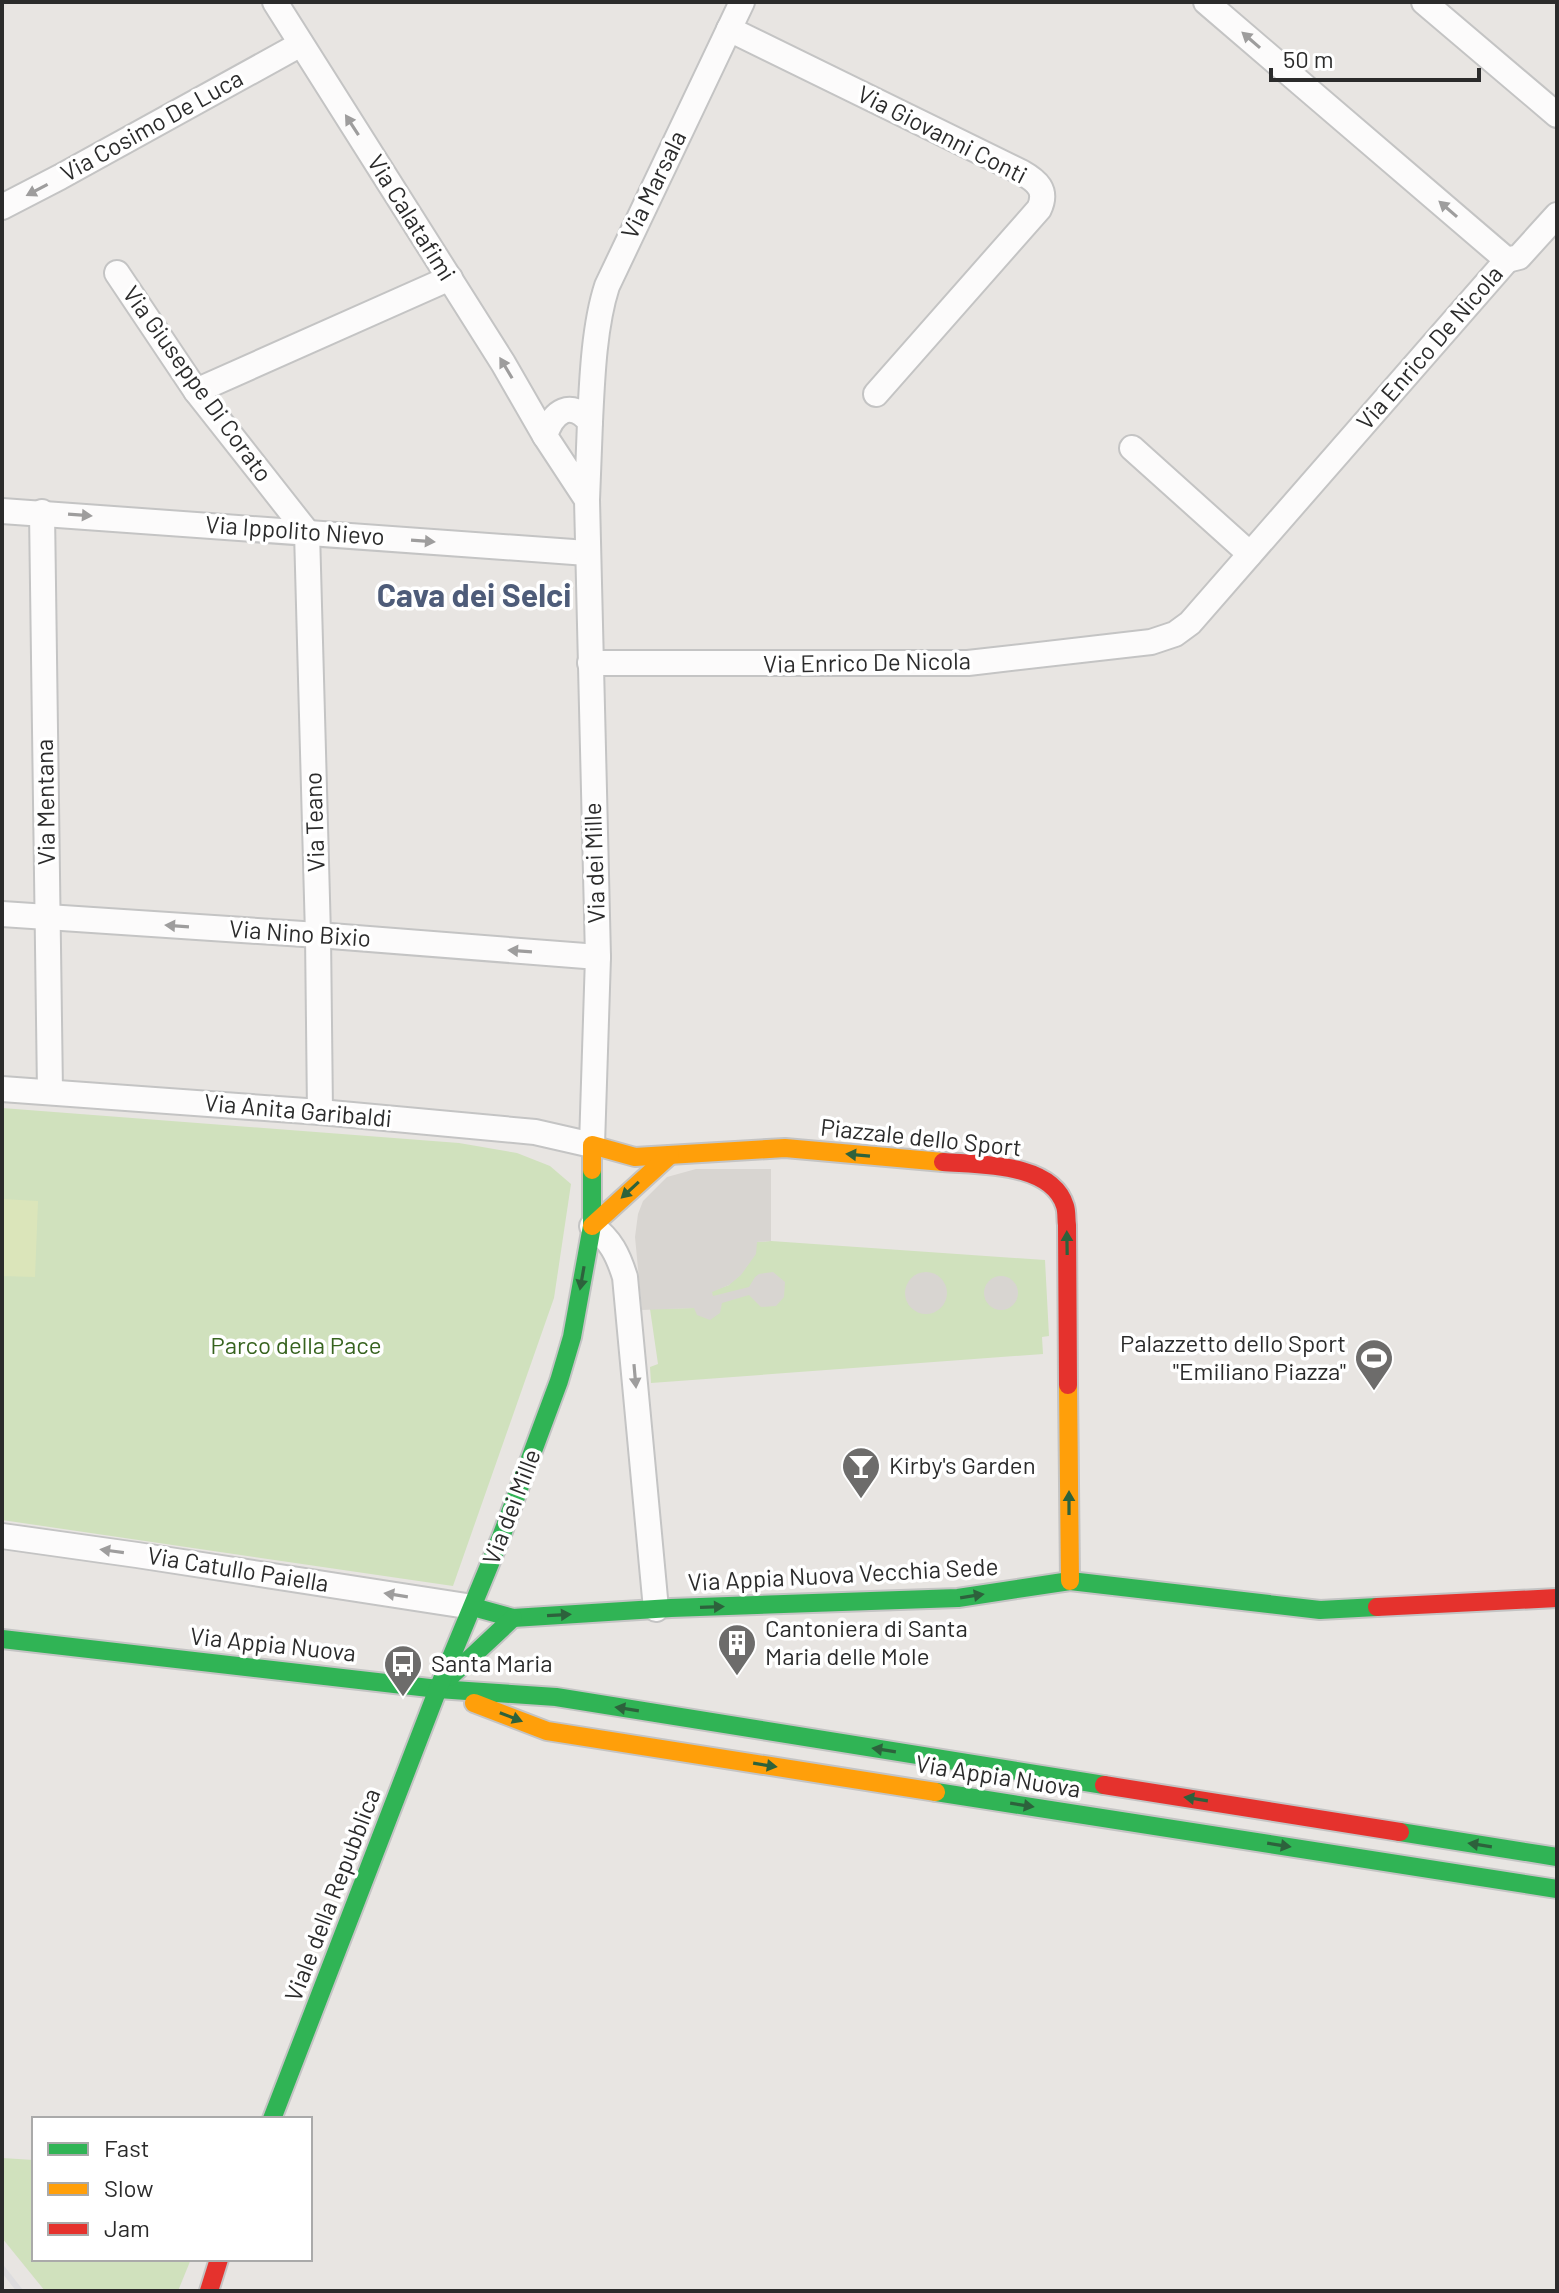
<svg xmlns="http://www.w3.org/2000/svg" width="1559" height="2293" viewBox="0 0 1559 2293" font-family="Barlow,sans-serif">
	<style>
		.green { fill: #d0e1bd }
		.pitch { fill: #dbe5ba }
		.plaza { fill: #d8d5d1 }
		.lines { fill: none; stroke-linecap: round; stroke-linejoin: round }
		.street-casing { stroke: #c4c4c4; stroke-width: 28 }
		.fast-casing { stroke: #c4c4c4; stroke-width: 22 }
		.slow-casing { stroke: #c4c4c4; stroke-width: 22 }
		.jam-casing { stroke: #c4c4c4; stroke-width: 22 }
		.street { stroke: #fcfbfb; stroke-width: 24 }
		.fast { stroke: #30b455; stroke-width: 18 }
		.slow { stroke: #ff9f0a; stroke-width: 18 }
		.jam { stroke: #e5322d; stroke-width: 18 }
		.rail { stroke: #dedddf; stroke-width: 6 }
		.oneway { fill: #9e9d9d }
		.oneway2 { fill: #2d623c }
		.labels { text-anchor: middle; stroke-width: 7; stroke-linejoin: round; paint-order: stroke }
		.street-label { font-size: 24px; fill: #2b2b2b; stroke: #fff }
		.poi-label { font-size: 24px; fill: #2b2b2b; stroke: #fff; text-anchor: start }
		.park-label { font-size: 24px; fill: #37631f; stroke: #fff }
		.district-label { font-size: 32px; font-weight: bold; fill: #4e5c79; stroke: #fff }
	</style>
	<rect width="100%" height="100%" fill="#e8e5e2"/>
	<g class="green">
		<path d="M2,1108L459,1143L517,1153L550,1166L571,1184L554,1298L453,1586L2,1520Z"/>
		<path d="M771,1241L1045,1260L1049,1336L1042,1337L1043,1354L651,1383L650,1367L658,1364L650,1309L695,1308L712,1291L729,1285L757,1242Z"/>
		<path d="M2,2158L34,2160V2259H191L178,2291H45L2,2238Z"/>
	</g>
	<path class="pitch" d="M2,1199L38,1201L35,1277L2,1276Z"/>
	<g class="plaza">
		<path d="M696,1169H771V1241L757,1242L756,1254L741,1275L729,1285L712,1292L713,1296L749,1287L755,1277L759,1274L773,1272L785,1282L784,1297L776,1306L761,1307L749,1295L722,1303L720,1313L710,1320L697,1315L694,1308L642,1310L635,1237L638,1214L643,1201L667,1177Z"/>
		<circle cx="926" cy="1293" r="21"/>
		<circle cx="1001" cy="1293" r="17"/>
	</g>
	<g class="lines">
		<defs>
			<g id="street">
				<path d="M275,2L503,363L545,436"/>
				<path d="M1206,2L1507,260"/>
				<path d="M1424,2L1557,115"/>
				<path d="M729,29L1021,172C1037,181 1048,190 1039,209L876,394"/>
				<path d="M2,207L60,177L301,44"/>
				<path d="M1507,260L1519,257L1557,215"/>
				<path d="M117,273L196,391L307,532L318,935L320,1112"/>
				<path d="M196,391L450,278"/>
				<path d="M590,422C592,380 594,326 607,286L742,2"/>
				<path d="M1132,448L1250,554"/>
				<path d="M2,511L587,553"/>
				<path d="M42,512L50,1092"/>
				<path d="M590,663H968L1151,642L1175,634L1190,623L1507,260"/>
				<path d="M2,914L318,935L598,957"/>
				<path d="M2,1089L320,1112L535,1132L592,1145L598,957L587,500L590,422C571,399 553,411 545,436L587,500"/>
				<path d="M592,1226C611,1240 618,1255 625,1277L656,1609"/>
				<path d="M2,1536L137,1555L473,1607"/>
			</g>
			<g id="fast">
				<path d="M473,1607L513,1618L671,1608L958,1598L1070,1581L1320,1610L1377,1607"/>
				<path d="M2,1639L438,1689L556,1697L1104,1785"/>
				<path d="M450,1677L513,1618"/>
				<path d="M936,1792L1557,1889"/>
				<path d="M1400,1832L1557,1857"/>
				<path d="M272,2119L438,1689L501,1537L559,1381L572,1337L592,1226V1170"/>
			</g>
			<g id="slow">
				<path d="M592,1170V1145L635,1157L785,1148L943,1162"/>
				<path d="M592,1226L670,1155"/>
				<path d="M1068,1385L1070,1581"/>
				<path d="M474,1703L547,1731L936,1792"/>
			</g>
			<g id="jam">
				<path d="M943,1162C979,1165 1052,1162 1065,1206C1067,1212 1066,1219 1067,1225L1068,1385"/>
				<path d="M1377,1607L1557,1598"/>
				<path d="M1104,1785L1400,1832"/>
				<path d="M209,2291L219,2259"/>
			</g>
		</defs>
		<use href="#street" class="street-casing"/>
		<use href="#fast" class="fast-casing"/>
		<use href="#slow" class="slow-casing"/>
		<use href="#jam" class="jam-casing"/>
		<use href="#street" class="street"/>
		<use href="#fast" class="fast"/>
		<use href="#slow" class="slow"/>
		<use href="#jam" class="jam"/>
		<path class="rail" d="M2,2268L20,2291"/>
	</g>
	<defs><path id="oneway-solid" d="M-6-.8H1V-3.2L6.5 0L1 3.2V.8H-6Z" transform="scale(2)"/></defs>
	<g class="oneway">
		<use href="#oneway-solid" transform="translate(1251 40) rotate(-139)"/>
		<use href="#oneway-solid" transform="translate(352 125) rotate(-123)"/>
		<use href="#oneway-solid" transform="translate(37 190) rotate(152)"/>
		<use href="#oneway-solid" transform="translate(1448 209) rotate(-139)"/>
		<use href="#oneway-solid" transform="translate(506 368) rotate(-121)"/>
		<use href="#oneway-solid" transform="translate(80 515) rotate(4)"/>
		<use href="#oneway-solid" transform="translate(423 541) rotate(4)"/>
		<use href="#oneway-solid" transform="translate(177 926) rotate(-176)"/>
		<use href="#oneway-solid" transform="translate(520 951) rotate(-176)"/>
		<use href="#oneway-solid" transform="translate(635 1376) rotate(85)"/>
		<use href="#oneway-solid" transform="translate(112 1551) rotate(-172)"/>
		<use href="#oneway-solid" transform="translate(396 1595) rotate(-171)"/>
	</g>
	<g class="oneway2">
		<use href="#oneway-solid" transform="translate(858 1155) rotate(-175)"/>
		<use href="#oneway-solid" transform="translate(630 1190) rotate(137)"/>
		<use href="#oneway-solid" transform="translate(1067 1243) rotate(-91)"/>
		<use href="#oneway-solid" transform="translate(582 1278) rotate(100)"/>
		<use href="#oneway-solid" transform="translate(1069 1503) rotate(-90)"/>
		<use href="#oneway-solid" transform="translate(972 1596) rotate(-9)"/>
		<use href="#oneway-solid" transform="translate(712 1607) rotate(-2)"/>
		<use href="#oneway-solid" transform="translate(559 1615) rotate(-3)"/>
		<use href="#oneway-solid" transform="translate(627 1709) rotate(-171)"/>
		<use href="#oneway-solid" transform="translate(511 1717) rotate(21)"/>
		<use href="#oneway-solid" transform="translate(884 1750) rotate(-171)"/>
		<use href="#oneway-solid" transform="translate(765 1765) rotate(9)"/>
		<use href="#oneway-solid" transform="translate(1196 1799) rotate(-171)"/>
		<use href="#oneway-solid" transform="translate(1022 1805) rotate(9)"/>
		<use href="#oneway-solid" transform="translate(1279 1845) rotate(9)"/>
		<use href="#oneway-solid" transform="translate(1480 1845) rotate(-171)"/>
	</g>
	<defs>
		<symbol id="stadium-pin" viewBox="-11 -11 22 30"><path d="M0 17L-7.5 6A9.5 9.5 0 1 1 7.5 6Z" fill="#6d6c6b" stroke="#fff"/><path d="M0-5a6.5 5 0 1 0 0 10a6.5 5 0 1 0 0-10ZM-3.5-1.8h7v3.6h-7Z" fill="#fff"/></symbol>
		<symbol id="bar-pin" viewBox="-11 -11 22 30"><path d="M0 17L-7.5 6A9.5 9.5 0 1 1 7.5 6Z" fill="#6d6c6b" stroke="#fff"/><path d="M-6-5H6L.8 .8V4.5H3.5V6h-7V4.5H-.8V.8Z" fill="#fff"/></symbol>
		<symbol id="building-pin" viewBox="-11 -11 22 30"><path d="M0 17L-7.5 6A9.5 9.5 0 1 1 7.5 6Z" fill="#6d6c6b" stroke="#fff"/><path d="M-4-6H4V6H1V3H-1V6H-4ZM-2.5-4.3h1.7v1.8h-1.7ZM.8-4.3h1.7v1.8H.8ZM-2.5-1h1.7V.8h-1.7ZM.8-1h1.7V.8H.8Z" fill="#fff"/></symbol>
		<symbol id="bus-pin" viewBox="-11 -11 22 30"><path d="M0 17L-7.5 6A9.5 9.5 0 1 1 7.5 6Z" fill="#6d6c6b" stroke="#fff"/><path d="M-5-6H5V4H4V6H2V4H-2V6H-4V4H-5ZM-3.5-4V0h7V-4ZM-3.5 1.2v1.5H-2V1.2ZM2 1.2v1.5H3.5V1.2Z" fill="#fff"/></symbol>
	</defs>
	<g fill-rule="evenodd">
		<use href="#stadium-pin" x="1352" y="1336" width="44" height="60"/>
		<use href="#bar-pin" x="839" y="1444" width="44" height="60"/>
		<use href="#building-pin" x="715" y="1621" width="44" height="60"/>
		<use href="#bus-pin" x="381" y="1642" width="44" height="60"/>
	</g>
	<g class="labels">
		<g class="street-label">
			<text transform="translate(152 126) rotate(-29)" y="8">Via Cosimo De Luca</text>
			<text transform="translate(942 135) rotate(27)" y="8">Via Giovanni Conti</text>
			<text transform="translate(654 185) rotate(-64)" y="8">Via Marsala</text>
			<text transform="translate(411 218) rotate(58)" y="8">Via Calatafimi</text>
			<text transform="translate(1430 348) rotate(-49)" y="8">Via Enrico De Nicola</text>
			<text transform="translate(197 384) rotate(54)" y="8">Via Giuseppe Di Corato</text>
			<text transform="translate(295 531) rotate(4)" y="8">Via Ippolito Nievo</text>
			<text transform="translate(867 663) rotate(-1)" y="8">Via Enrico De Nicola</text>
			<text transform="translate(46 802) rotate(-91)" y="8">Via Mentana</text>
			<text transform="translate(315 822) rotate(-92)" y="8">Via Teano</text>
			<text transform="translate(595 863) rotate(-92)" y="8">Via dei Mille</text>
			<text transform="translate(300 934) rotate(4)" y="8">Via Nino Bixio</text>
			<text transform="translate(298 1111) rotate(5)" y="8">Via Anita Garibaldi</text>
			<text transform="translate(921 1138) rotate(6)" y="8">Piazzale dello Sport</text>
			<text transform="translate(512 1507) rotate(-69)" y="8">Via dei Mille</text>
			<text transform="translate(238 1570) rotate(9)" y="8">Via Catullo Paiella</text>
			<text transform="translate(843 1575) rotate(-3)" y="8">Via Appia Nuova Vecchia Sede</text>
			<text transform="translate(273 1645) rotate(6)" y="8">Via Appia Nuova</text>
			<text transform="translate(998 1777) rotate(9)" y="8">Via Appia Nuova</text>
			<text transform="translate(333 1895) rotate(-69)" y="8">Viale della Repubblica</text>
		</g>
		<g class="poi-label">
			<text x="1346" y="1352" text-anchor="end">Palazzetto dello Sport<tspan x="1346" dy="28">"Emiliano Piazza"</tspan></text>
			<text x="889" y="1474">Kirby's Garden</text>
			<text x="765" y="1637">Cantoniera di Santa<tspan x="765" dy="28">Maria delle Mole</tspan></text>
			<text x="431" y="1672">Santa Maria</text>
		</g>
		<g class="park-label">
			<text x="296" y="1354">Parco della Pace</text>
		</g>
		<g class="district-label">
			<text x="474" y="607">Cava dei Selci</text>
		</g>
	</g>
	<rect width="1559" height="2293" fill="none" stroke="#2b2b2b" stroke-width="8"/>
	<rect x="32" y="2117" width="280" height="144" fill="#ffffff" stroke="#aaaaaa" stroke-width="2"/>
	<rect x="48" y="2143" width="40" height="12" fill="#30b455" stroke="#aaaaaa" stroke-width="2"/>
	<text x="104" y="2157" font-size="24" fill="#2b2b2b">Fast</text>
	<rect x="48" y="2183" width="40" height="12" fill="#ff9f0a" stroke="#aaaaaa" stroke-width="2"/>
	<text x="104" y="2197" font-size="24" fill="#2b2b2b">Slow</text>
	<rect x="48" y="2223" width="40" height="12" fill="#e5322d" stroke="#aaaaaa" stroke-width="2"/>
	<text x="104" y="2237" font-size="24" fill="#2b2b2b">Jam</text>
	<path d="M1271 68v12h208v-12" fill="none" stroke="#2b2b2b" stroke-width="4"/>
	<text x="1283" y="68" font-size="24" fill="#2b2b2b" stroke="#ffffff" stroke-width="6" paint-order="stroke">50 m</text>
</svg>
